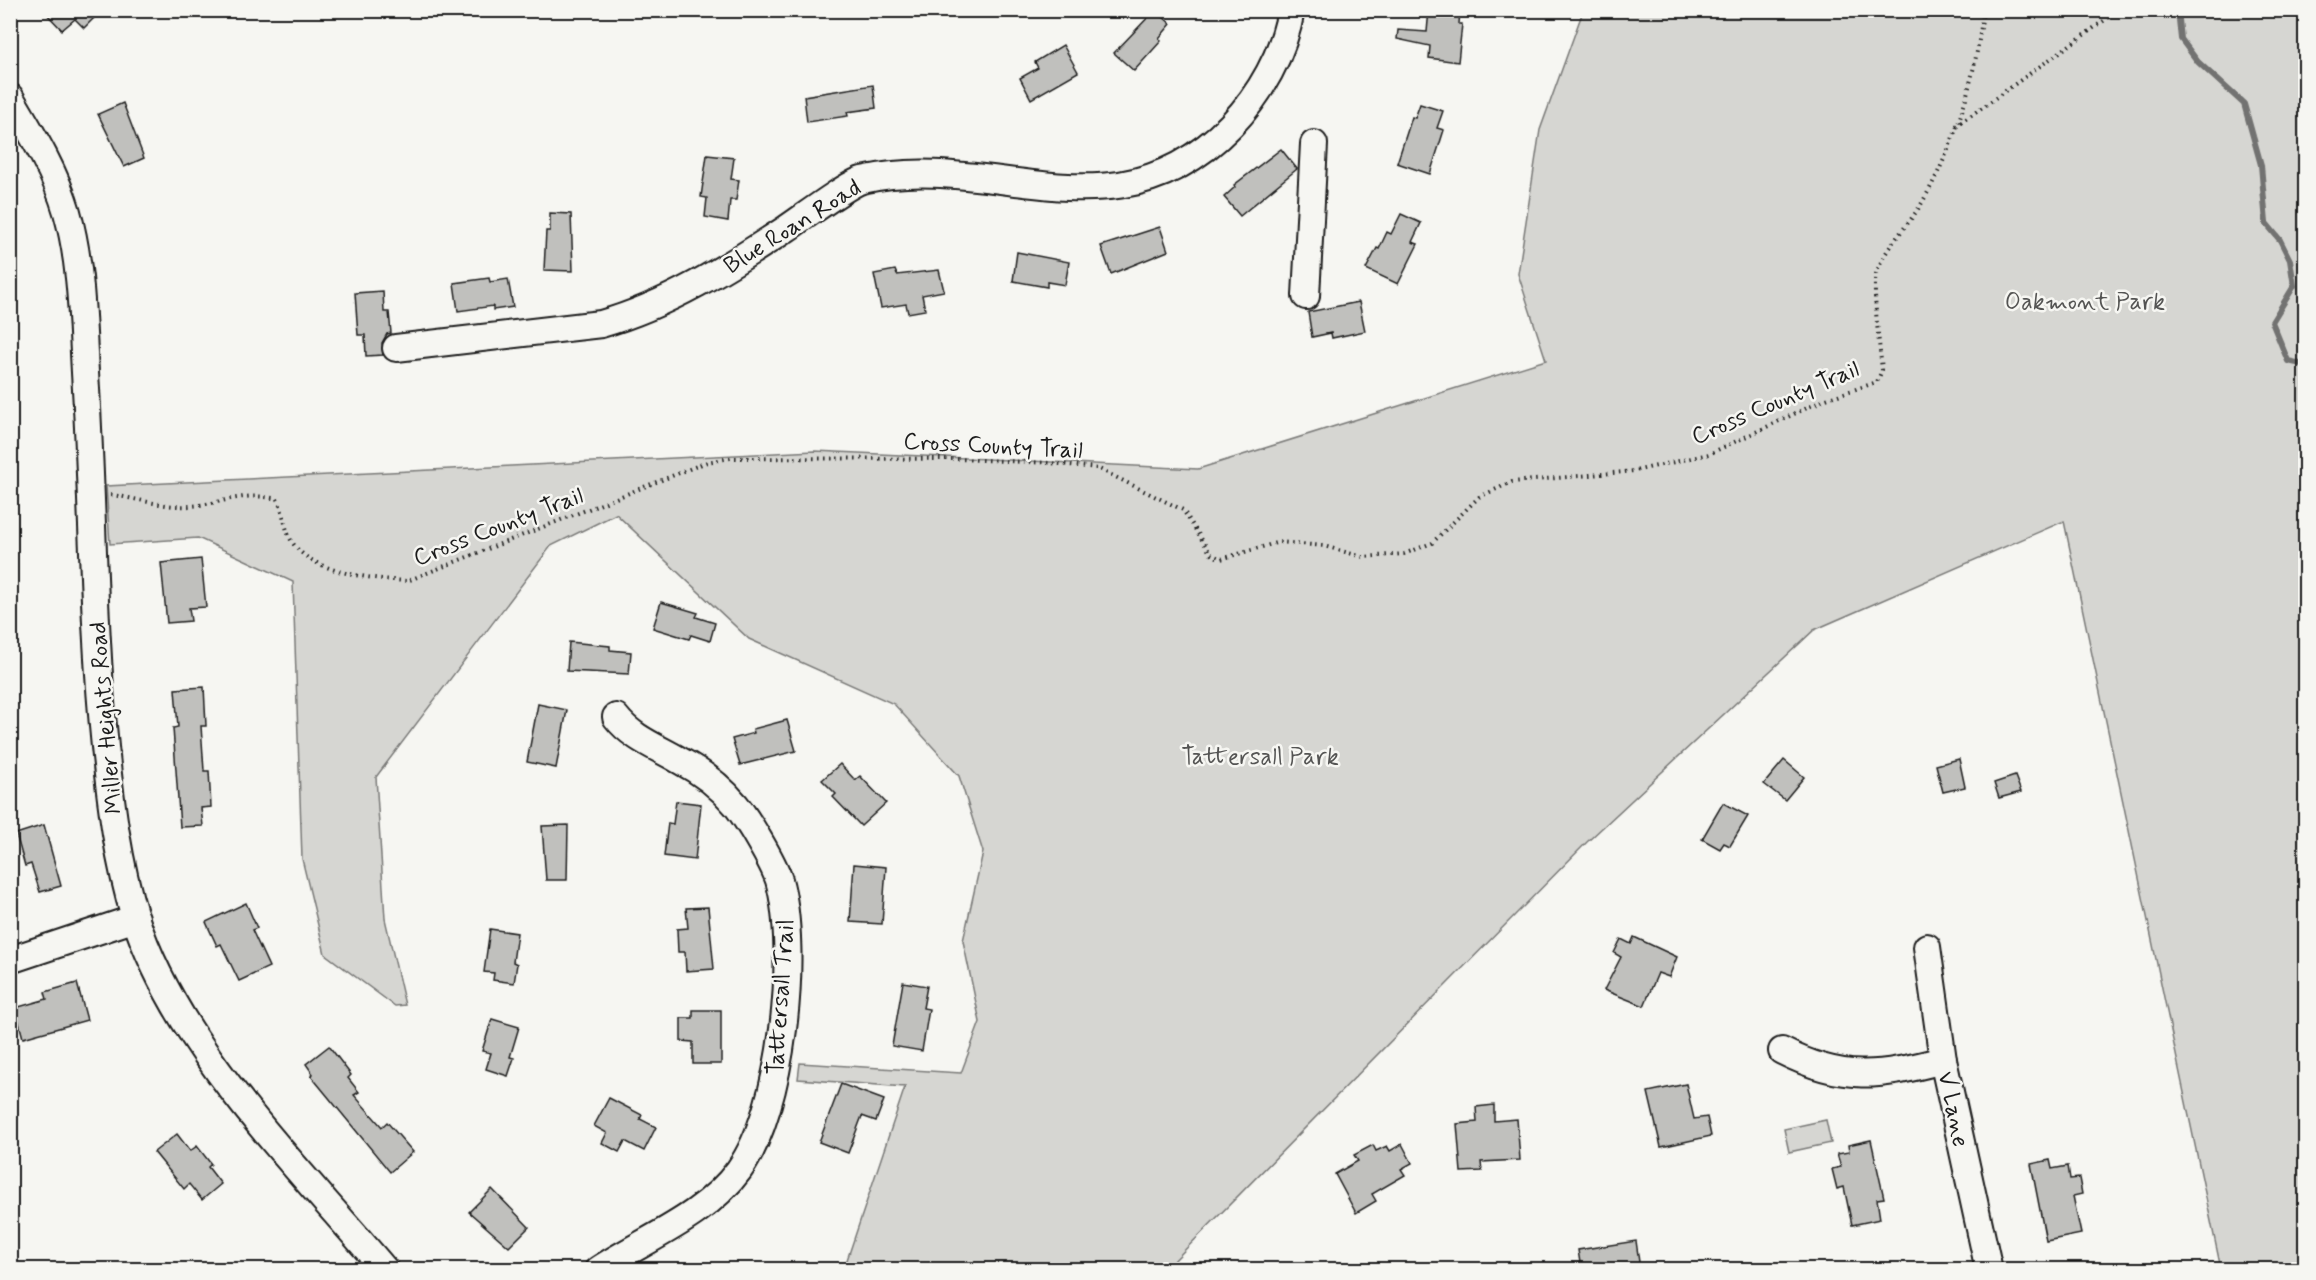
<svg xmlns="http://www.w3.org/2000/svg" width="2316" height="1280" viewBox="0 0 2316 1280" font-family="Mynerve,sans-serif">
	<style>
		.green { fill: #d6d6d2; stroke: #797977; stroke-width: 1.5 }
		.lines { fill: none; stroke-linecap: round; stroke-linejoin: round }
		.stream { stroke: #727271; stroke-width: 6 }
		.building { fill: #c0c0bd; stroke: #1c1c1c; stroke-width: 1.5 }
		.minor-casing { stroke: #1c1c1c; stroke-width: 30 }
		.path { stroke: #1c1c1c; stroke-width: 4; stroke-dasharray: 1.5 4.5; stroke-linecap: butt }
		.minor { stroke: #f6f6f2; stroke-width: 26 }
		.labels { text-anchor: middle; stroke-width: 5; stroke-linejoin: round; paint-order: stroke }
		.street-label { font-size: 24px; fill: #1c1c1c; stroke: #f6f6f2 }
		.park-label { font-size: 24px; fill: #545453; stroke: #f6f6f2 }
	</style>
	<rect width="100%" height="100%" fill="#f6f6f2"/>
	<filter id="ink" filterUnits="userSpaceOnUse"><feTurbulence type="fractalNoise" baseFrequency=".0167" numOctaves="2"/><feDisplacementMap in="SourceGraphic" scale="12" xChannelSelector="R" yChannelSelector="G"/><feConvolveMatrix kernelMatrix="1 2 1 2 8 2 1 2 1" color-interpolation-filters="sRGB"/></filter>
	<g filter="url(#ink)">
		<g class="green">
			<path d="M1583,11H2305V1269H2221L2064,521L1814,630L1587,842L1166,1269H844L905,1087L798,1079L800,1063L961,1073L980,1022L963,941L983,852L959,776L894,704L749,639L616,514L551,546L376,777L385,919L405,1005L395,1006L325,954L302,859L293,582L198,538L110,544L106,486L815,451L1198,469L1546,360L1518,274L1540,130Z"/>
			<path d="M1826,1120L1831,1143L1789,1152L1784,1129Z"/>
		</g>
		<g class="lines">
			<path class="stream" d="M2178,10L2181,39L2198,62L2244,104L2261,165L2266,223L2280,240L2290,260L2294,286L2272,322L2288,361L2306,365"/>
		</g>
		<g class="building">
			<path d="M43,10H102L84,28L75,19L62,30Z"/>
			<path d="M1155,10L1171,24L1159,38L1161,41L1134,71L1114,53Z"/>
			<path d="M1429,10H1460L1459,24H1462L1458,62L1429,58L1430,46L1397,39L1398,30L1427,32Z"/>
			<path d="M1063,45L1078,72L1031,99L1020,78L1038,68L1035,62Z"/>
			<path d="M873,85L876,108L847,112L848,116L807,122L804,96Z"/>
			<path d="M123,103L144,158L124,167L98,114Z"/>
			<path d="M1420,104L1443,111L1437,128L1444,130L1430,174L1397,163L1412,117L1415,118Z"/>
			<path d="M1281,149L1297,169L1240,216L1224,197L1235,187L1234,185Z"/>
			<path d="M707,155L734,158L731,179L739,180L736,200H730L728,221L705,217L707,198L701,197Z"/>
			<path d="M550,213L571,214L573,271L544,270L546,231H550Z"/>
			<path d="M1401,214L1421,223L1412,242L1418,244L1398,284L1366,269L1377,248L1379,249L1387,232L1391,234Z"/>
			<path d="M1160,227L1168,251L1111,274L1101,246Z"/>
			<path d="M1017,252L1069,262L1065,285L1047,282V287L1013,281Z"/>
			<path d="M895,270L897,275L939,270L944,291L922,295L925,310L908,313L906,304L881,308L874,274Z"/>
			<path d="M489,278L490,282L508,279L513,307L493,310V306L458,311L454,283Z"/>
			<path d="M383,291L384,312H389L391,333L387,334L382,343L383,355L366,356L365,335H358L355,293Z"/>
			<path d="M1359,302L1365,331L1332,338L1331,333L1312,337L1308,312Z"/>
			<path d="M201,559L206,607L189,608L191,621L167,623L161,563Z"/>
			<path d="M661,602L698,613L696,617L715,623L710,641L691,635L689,639L653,628Z"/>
			<path d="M569,642L610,646V650L631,652L629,674L567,671Z"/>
			<path d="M204,687L206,726H201L204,771H209L211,807L201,808L203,826L180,827L173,728L178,727L175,689Z"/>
			<path d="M538,704L567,710L556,768L527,762Z"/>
			<path d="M787,720L796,751L740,765L732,739L754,733L753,729Z"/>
			<path d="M1959,759L1965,787L1943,792L1936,765Z"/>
			<path d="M1784,760L1804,777L1785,800L1764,784Z"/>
			<path d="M840,764L855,780L860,776L886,803L861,826L833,797L836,794L822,780Z"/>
			<path d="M2015,776L2021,792L1999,798L1994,783Z"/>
			<path d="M676,801L701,804L695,860L664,856L668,823L673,824Z"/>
			<path d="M1723,803L1748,816L1730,846L1724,843L1720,849L1702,839Z"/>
			<path d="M44,825L61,886L40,892L31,864L25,866L16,834Z"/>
			<path d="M568,825L567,880H546L542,826Z"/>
			<path d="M854,864L886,867L882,924L850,922Z"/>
			<path d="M246,903L257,928L252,930L269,967L239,981L221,944L217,946L206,922Z"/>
			<path d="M708,907L714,969L686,971L685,952H678L677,929L688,928L686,908Z"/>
			<path d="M490,929L517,933L513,962L517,964L514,983L493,980L494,973L484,972Z"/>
			<path d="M1634,937L1677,957L1669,977L1658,973L1644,1006L1604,990L1621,957L1614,953L1621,939L1631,944Z"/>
			<path d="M903,982L927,986L923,1008L929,1009L922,1051L892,1046Z"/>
			<path d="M77,983L87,1020L23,1038L15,1008L47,999L45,992Z"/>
			<path d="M693,1010H721V1064H693V1042L681,1041V1018H693Z"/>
			<path d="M492,1019L519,1027L510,1057L514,1058L508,1076L486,1069L491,1053L482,1051Z"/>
			<path d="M329,1046L351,1075L348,1078L359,1092L354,1095L382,1127L387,1122L413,1152L390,1172L311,1076L313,1074L306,1064Z"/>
			<path d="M841,1084L884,1100L876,1121L862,1116L848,1153L819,1142Z"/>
			<path d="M1686,1084L1694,1119L1707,1117L1711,1136L1661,1147L1648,1092Z"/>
			<path d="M609,1098L642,1115L640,1119L656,1127L644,1151L625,1141L619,1152L602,1143L607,1133L594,1126Z"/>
			<path d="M1494,1105V1121L1517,1119L1520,1160L1481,1162L1482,1171L1461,1172L1457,1124L1477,1122L1476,1107Z"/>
			<path d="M177,1134L190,1151L197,1146L211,1164L208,1167L221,1184L202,1200L189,1184L184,1189L154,1152Z"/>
			<path d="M1871,1140L1884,1198L1877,1199L1880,1219L1852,1225L1844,1187L1837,1189L1832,1169L1841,1167L1837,1154L1849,1152L1848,1145Z"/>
			<path d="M1402,1144L1412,1163L1401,1169L1405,1175L1372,1194L1376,1201L1356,1213L1335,1174L1358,1161L1354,1155L1373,1145L1376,1151L1387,1146L1390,1151Z"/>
			<path d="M2050,1160L2052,1169L2068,1166L2070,1179L2079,1178L2082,1194L2073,1196L2081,1234L2046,1241L2031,1164Z"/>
			<path d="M492,1189L529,1227L509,1247L469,1212Z"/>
			<path d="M1636,1241L1640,1269H1581L1578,1250Z"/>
		</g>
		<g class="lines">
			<defs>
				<g id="minor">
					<path d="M10,97C32,134 55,171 67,212C83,269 82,330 86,389C93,509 93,628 105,747C111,804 118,862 135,917C177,1048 297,1166 385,1270"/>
					<path d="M1306,296L1314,144"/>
					<path d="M396,348L601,324C668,305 728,267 786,229C801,219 848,184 862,180C993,149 1115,245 1231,125C1260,95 1284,53 1291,10"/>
					<path d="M1927,947L1943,1060L1989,1270"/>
					<path d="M10,960L136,918"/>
					<path d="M1782,1051C1843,1082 1879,1077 1943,1060"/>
					<path d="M598,1270C645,1239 705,1217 739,1170C783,1109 799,952 779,880C773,862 748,820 736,805C721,787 700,771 679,760C657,747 632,738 616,717"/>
				</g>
			</defs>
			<use href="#minor" class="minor-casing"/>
			<g class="path">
				<path d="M1956,126L2119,10"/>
				<path d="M111,495C136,498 165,508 190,506C222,504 242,491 277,499C284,512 284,526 290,538C306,573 373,579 407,581L707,462L731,458L958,459L1050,463L1097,468L1183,510L1211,554L1221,559L1279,542L1324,546L1363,557L1404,554L1432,543L1479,497L1512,482L1635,471L1709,454L1826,399L1877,382L1882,370C1880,349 1872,291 1876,274C1885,246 1909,226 1923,201C1956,143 1976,77 1983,10"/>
			</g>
			<use href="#minor" class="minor"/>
		</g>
	</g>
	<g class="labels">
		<g class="street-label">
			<text transform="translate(792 226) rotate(-32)" y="8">Blue Roan Road</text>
			<text transform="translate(1775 402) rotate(-23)" y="8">Cross County Trail</text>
			<text transform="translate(993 445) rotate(3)" y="8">Cross County Trail</text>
			<text transform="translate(498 526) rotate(-21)" y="8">Cross County Trail</text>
			<text transform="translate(105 718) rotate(-95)" y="8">Miller Heights Road</text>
			<text transform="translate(780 997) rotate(-86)" y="8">Tattersall Trail</text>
			<text transform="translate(1954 1109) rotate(78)" y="8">V Lane</text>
		</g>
		<g class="park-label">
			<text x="2085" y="309">Oakmont Park</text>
			<text x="1260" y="764">Tattersall Park</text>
		</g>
	</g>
	<rect width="2316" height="1280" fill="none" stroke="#f6f6f2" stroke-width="36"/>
	<rect x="18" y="18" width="2280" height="1244" fill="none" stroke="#1c1c1c" stroke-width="2" filter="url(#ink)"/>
</svg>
